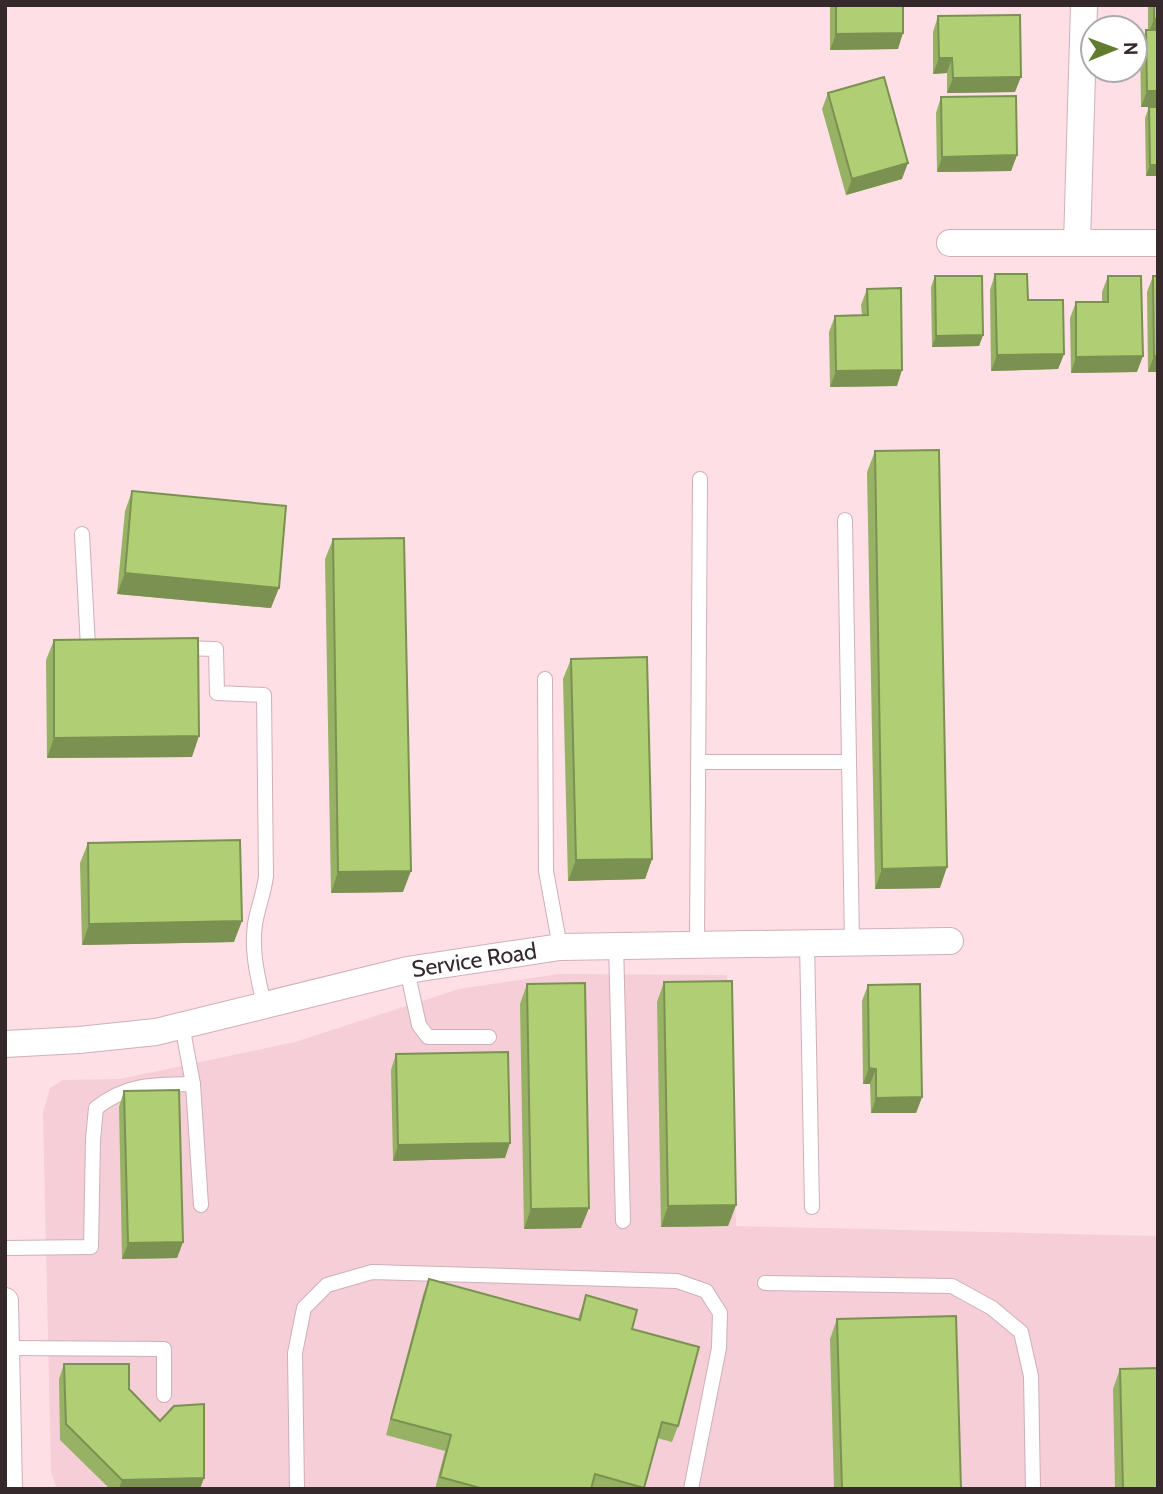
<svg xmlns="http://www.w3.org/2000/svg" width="1163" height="1494" viewBox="0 0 1163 1494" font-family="Cabin,sans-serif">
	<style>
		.built { fill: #f5ced7 }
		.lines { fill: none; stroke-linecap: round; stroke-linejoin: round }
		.lane-casing { stroke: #ceb0b7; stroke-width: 16 }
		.street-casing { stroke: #ceb0b7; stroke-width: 28 }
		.lane { stroke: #fff; stroke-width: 14 }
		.street { stroke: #fff; stroke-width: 26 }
		.wall { fill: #97b264 }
		.shaded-wall { fill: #7b9151 }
		.building { fill: #b0cf74; stroke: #7b9151; stroke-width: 2 }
		.labels { text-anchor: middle; stroke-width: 5; stroke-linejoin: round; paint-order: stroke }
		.street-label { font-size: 23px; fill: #35292c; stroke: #fff }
	</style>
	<rect width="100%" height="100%" fill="#ffdfe6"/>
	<path class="built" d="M559,974L727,975L736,1226L1158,1236V1489H57L51,1472L43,1113L50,1088L63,1080L120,1079L295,1042L459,989Z"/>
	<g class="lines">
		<defs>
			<g id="lane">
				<path d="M845,520L852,942"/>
				<path d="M82,534L88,647H97"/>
				<path d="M180,648L216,649L217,693L264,695L266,876C264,893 258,907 255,924C251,952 258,977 264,1005"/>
				<path d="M545,679L546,871L560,947"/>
				<path d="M698,762H849"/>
				<path d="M807,941L812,1207"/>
				<path d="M697,943L700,479"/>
				<path d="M616,944L623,1221"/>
				<path d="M407,970L419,1025L428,1037H489"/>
				<path d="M182,1025L193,1084L201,1205"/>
				<path d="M5,1248L91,1247L93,1139L96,1108C128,1083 155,1085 193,1084"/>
				<path d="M765,1283L952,1286L992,1308L1021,1332L1031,1376L1033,1489"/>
				<path d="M6,1348L164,1349V1395"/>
				<path d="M297,1489L295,1353L304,1308L327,1285L372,1272L677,1281L706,1291L720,1313L719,1348L691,1489"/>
			</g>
			<g id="street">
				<path d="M1084,5L1077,243H1158"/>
				<path d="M950,243H1077"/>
				<path id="s1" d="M5,1044L79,1040L156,1032L407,970L560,947L950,941"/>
				<path d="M5,1301L9,1489"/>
			</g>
		</defs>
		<use href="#lane" class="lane-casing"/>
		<use href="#street" class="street-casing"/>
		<use href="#lane" class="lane"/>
		<use href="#street" class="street"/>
	</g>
	<g class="wall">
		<path d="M830,5H903L898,49L830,50Z"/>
		<path d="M1148,5H1158V107H1141L1140,46L1146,30H1148Z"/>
		<path d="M938,16L1015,92L947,93V73L933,74V32Z"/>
		<path d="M828,93L902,179L846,195L822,109Z"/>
		<path d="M941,97L1017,155L1011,171L937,172L936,113Z"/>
		<path d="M1149,107H1158V176H1146L1145,118Z"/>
		<path d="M995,274L1028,300L1064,354L1058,369L991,371L990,290Z"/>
		<path d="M935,276L983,335L979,346L932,347L931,287Z"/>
		<path d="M1108,276L1137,372L1071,373L1070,318L1076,302H1102V292Z"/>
		<path d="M1153,276L1158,372H1148L1147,292Z"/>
		<path d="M867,289L897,386L830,387L829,332L835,316L862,315L861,305Z"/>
		<path d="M875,451L940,888L875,889L867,472Z"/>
		<path d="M132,491L271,608L117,594L125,511Z"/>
		<path d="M333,539L403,892L331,893L325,559Z"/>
		<path d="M54,640L192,757L47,758L46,660Z"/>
		<path d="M571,659L652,859L645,879L568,881L563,679Z"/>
		<path d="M88,843L234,942L82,945L80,863Z"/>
		<path d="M664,982L736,1205L728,1226L661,1227L657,1002Z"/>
		<path d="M527,984L581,1228L524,1229L520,1004Z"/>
		<path d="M868,985L922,1097L916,1113H871L870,1084H863L862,1001Z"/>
		<path d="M396,1054L505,1158L393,1161L391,1070Z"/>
		<path d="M124,1091L183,1242L177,1258L122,1259L119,1107Z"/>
		<path d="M429,1279L578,1319L586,1295L632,1329L678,1426L672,1442L657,1438L643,1489H435L445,1451L386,1435L423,1295Z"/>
		<path d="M837,1319L961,1489H834L830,1339Z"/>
		<path d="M64,1364L129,1389L160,1421L200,1489H110L60,1440L59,1379Z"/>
		<path d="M1120,1369L1158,1489H1115L1113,1389Z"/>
	</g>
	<g class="shaded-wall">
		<path d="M1154,19H1158V35H1148Z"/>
		<path d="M903,33L898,49L830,50L836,34Z"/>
		<path d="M939,58H952L947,73L933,74Z"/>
		<path d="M1021,77L1015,92L947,93L953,78Z"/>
		<path d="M1147,91H1158V107H1141Z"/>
		<path d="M1017,155L1011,171L937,172L942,157Z"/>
		<path d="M908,163L902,179L846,195L852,179Z"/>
		<path d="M1150,165H1158V176H1146Z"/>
		<path d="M983,335L979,346L932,347L936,336Z"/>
		<path d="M1064,354L1058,369L991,371L997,355Z"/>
		<path d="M1143,356L1137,372L1071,373L1076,357Z"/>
		<path d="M1154,356H1158V372H1148Z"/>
		<path d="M902,370L897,386L830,387L836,371Z"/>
		<path d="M125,573L279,588L271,608L117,594Z"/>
		<path d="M199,736L192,757L47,758L54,738Z"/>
		<path d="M652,859L645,879L568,881L576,860Z"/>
		<path d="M947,867L940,888L875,889L882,869Z"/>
		<path d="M411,871L403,892L331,893L338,872Z"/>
		<path d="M242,921L234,942L82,945L89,924Z"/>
		<path d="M869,1068L876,1069L870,1084H863Z"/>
		<path d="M922,1097L916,1113H871L876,1098Z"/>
		<path d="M510,1143L505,1158L393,1161L398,1145Z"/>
		<path d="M736,1205L728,1226L661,1227L668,1206Z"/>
		<path d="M589,1208L581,1228L524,1229L531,1209Z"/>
		<path d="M183,1242L177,1258L122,1259L128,1243Z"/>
		<path d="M204,1478L200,1489H119L122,1480Z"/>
	</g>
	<g class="building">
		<path d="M836,5H903V33L836,34Z"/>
		<rect x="1154" y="5" width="4" height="14"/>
		<path d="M1020,15L1021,77L953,78L952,58H939L938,16Z"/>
		<path d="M1146,30H1158V91H1147Z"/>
		<path d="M884,77L908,163L852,179L828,93Z"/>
		<path d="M1016,96L1017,155L942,157L941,97Z"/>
		<path d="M1149,107H1158V165H1150Z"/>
		<path d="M995,274H1027L1028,300H1063L1064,354L997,355Z"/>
		<path d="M935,276H982L983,335L936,336Z"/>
		<path d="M1108,276H1141L1143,356L1076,357V302H1108Z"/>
		<path d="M1153,276H1158V356H1154Z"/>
		<path d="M901,288L902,370L836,371L835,316L868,315L867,289Z"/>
		<path d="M939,450L947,867L882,869L875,451Z"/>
		<path d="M132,491L286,506L279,588L125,573Z"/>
		<path d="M404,538L411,871L338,872L333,539Z"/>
		<path d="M198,638L199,736L54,738V640Z"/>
		<path d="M647,657L652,859L576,860L571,659Z"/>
		<path d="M240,840L242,921L89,924L88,843Z"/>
		<path d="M732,981L736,1205L668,1206L664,982Z"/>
		<path d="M585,983L589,1208L531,1209L527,984Z"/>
		<path d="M920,984L922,1097L876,1098V1069L869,1068L868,985Z"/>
		<path d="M508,1052L510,1143L398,1145L396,1054Z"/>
		<path d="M179,1090L183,1242L128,1243L124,1091Z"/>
		<path d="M429,1279L580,1320L586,1295L637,1310L632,1329L699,1347L678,1426L662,1422L644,1488L595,1474L591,1489H484L440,1477L451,1435L391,1419Z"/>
		<path d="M956,1316L961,1489H842L837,1319Z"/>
		<path d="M64,1364H129V1389L160,1421L174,1406L204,1404V1478L122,1480L66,1424Z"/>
		<path d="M1158,1368V1489H1123L1120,1369Z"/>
	</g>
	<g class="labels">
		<g class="street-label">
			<text dy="8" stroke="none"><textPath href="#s1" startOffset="478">Service Road</textPath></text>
		</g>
	</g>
	<rect width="1163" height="1494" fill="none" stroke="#35292c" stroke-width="14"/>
	<g transform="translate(1114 49) rotate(89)"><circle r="33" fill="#ffffff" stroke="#aea9ab" stroke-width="2"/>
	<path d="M0-5L12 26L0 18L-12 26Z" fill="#637b2d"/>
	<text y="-10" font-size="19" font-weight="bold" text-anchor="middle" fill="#35292c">N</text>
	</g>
</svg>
